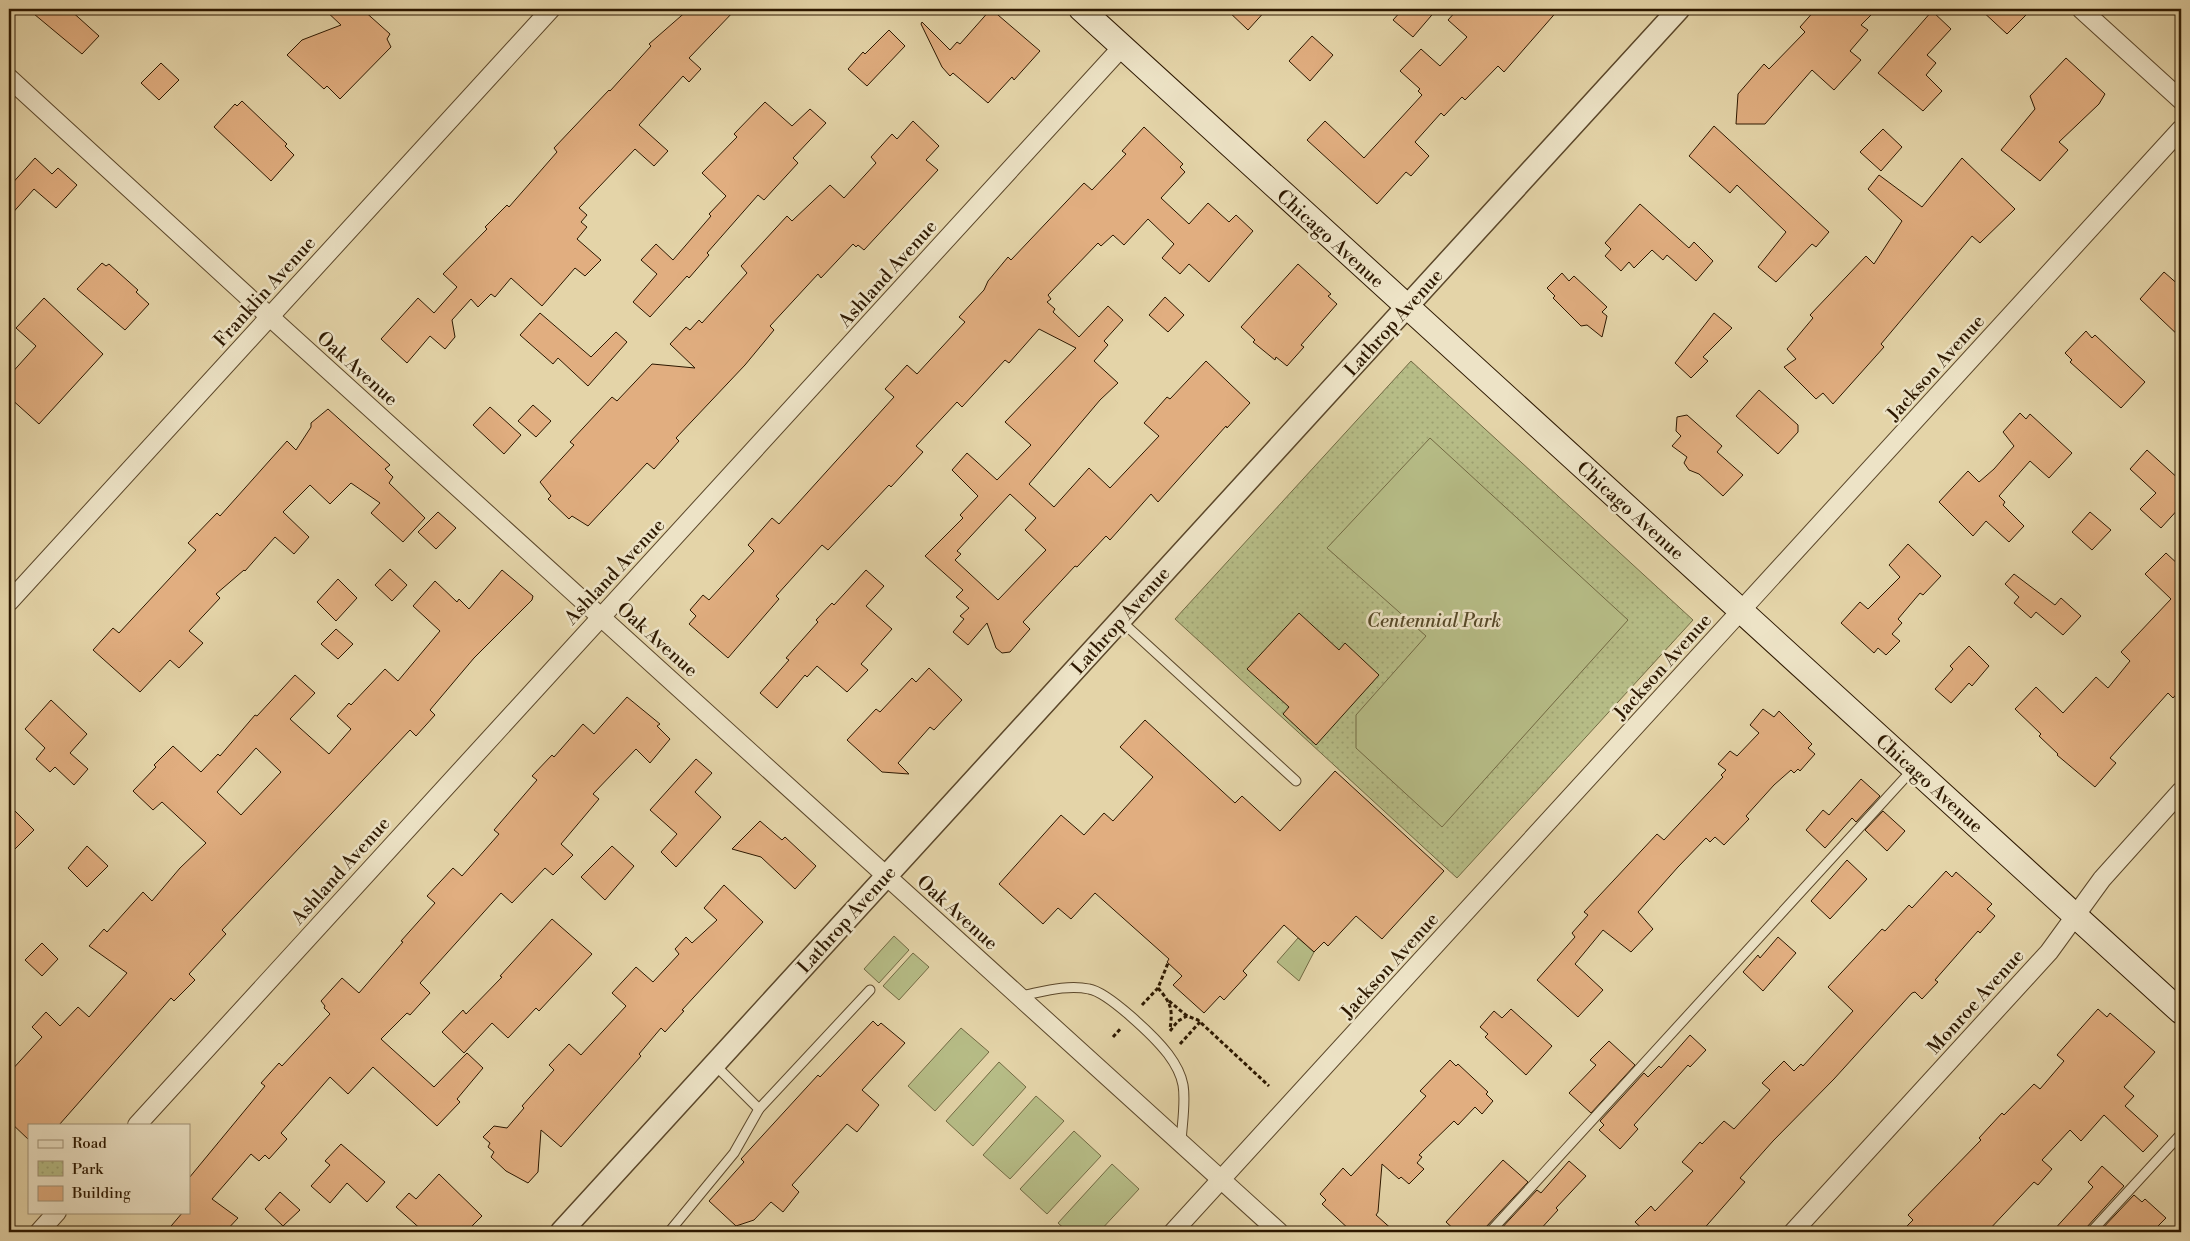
<svg xmlns="http://www.w3.org/2000/svg" width="2190" height="1241" viewBox="0 0 2190 1241" font-family="'Libre Bodoni',serif">
	<style>
		.park { fill: url(#park-dots); stroke: #726a43 }
		.pitch { fill: #b6bc86; stroke: #726a43 }
		.building { fill: #e1ae80; stroke: #2d1800; fill-rule: evenodd }
		.lines { fill: none; stroke-linecap: round; stroke-linejoin: round }
		.service-casing { stroke: #5b472a; stroke-width: 11 }
		.minor-casing { stroke: #5b472a; stroke-width: 20 }
		.tertiary-casing { stroke: #5b472a; stroke-width: 24 }
		.secondary-casing { stroke: #2d1800; stroke-width: 26 }
		.path { stroke: #2d1800; stroke-width: 3; stroke-dasharray: 4 2.5; stroke-linecap: butt }
		.service { stroke: #ede3c6; stroke-width: 9 }
		.minor { stroke: #ede3c6; stroke-width: 18 }
		.tertiary { stroke: #ede3c6; stroke-width: 21 }
		.secondary { stroke: #ede3c6; stroke-width: 24 }
		.labels { text-anchor: middle; stroke-width: 5; stroke-linejoin: round; paint-order: stroke }
		.street-label { font-size: 19px; fill: #2d1800; stroke: #ede3c6 }
		.park-label { font-size: 19px; font-style: italic; fill: #564928; stroke: #ede3c6 }
	</style>
	<defs>
		<pattern id="park-dots" width="8" height="8" patternUnits="userSpaceOnUse" patternTransform="scale(1.25)"><rect width="8" height="8" fill="#b6bc86"/><path d="M2 2h.1M6 6h.1" fill="none" stroke="#9da172" stroke-width="1.8" stroke-linecap="round"/></pattern>
	</defs>
	<rect width="100%" height="100%" fill="#e4d4a8"/>
	<filter id="stains"><feTurbulence type="fractalNoise" baseFrequency=".004" numOctaves="4"/><feColorMatrix values="0 0 0 0 .2 0 0 0 0 .09 0 0 0 0 .02 0 0 0 .5 -.17"/></filter>
	<radialGradient id="worn" r=".72"><stop offset=".6" stop-color="#630" stop-opacity="0"/><stop offset="1" stop-color="#630" stop-opacity=".3"/></radialGradient>
	<path class="park" d="M1411,361L1693,620L1457,878L1175,619Z"/>
	<g class="pitch">
		<path d="M1430,438L1628,620L1442,827L1356,748V715L1426,636L1327,548Z"/>
		<path d="M894,936L909,950L879,983L864,969Z"/>
		<path d="M1298,938L1314,952L1299,981L1277,962Z"/>
		<path d="M913,953L929,967L899,1000L883,986Z"/>
		<path d="M961,1028L989,1052L935,1111L908,1086Z"/>
		<path d="M999,1062L1026,1087L973,1146L946,1121Z"/>
		<path d="M1036,1096L1064,1121L1010,1179L983,1155Z"/>
		<path d="M1074,1131L1101,1156L1047,1214L1020,1189Z"/>
		<path d="M1112,1164L1139,1189L1099,1232H1068L1058,1223Z"/>
	</g>
	<g class="building">
		<path d="M28,9H69L99,36L82,54Z"/>
		<path d="M324,9H362L390,34L387,39L391,47L340,99L327,86L324,89L287,55L302,40L341,25Z"/>
		<path d="M689,9H736L689,58L701,69L689,82L683,76L639,125L668,151L654,166L635,149L579,208L587,215L581,222L587,227L577,239L601,260L585,276L575,268L542,306L511,278L495,297L491,294L478,307L471,299L452,320L455,337L445,349L430,336L407,363L381,339L418,298L434,313L457,287L443,274L487,229L485,227L507,205L509,207L557,152L554,148L609,90L610,91L651,46L649,44Z"/>
		<path d="M991,9L1040,51L1014,80L1012,77L988,103L953,73L950,76L942,67L921,24L922,22L950,50L957,42L960,44Z"/>
		<path d="M1226,9H1267L1248,30Z"/>
		<path d="M1403,9H1437L1413,37L1393,20Z"/>
		<path d="M1458,9H1559L1504,72L1498,66L1465,100L1462,97L1444,116L1441,113L1415,142L1429,156L1411,176L1406,172L1377,204L1307,140L1325,121L1364,158L1422,95L1418,91L1420,89L1400,71L1421,49L1440,66L1467,37L1448,20Z"/>
		<path d="M1816,9H1877L1861,25L1868,30L1850,51L1861,60L1834,90L1812,70L1765,124H1736L1738,94L1764,64L1769,69L1805,32L1800,27Z"/>
		<path d="M1980,9H2032L2007,34Z"/>
		<path d="M1932,11L1951,29L1927,55L1936,63L1926,75L1942,91L1923,111L1878,73Z"/>
		<path d="M889,30L905,46L867,86L848,69L863,52L865,54Z"/>
		<path d="M1312,36L1333,55L1310,81L1289,61Z"/>
		<path d="M2066,58L2105,94L2099,104L2059,142L2068,150L2040,181L2001,150L2035,109L2030,96Z"/>
		<path d="M161,63L179,80L159,100L141,83Z"/>
		<path d="M242,101L287,144L285,146L294,155L271,181L214,127L235,104L237,106Z"/>
		<path d="M765,102L792,126L810,109L826,123L793,158L798,163L764,200L758,195L707,253L709,255L689,278L687,276L650,317L633,302L657,274L641,260L656,244L673,260L711,216L709,214L726,196L702,173L737,137L734,134Z"/>
		<path d="M913,121L939,146L926,160L938,170L864,250L858,245L856,247L853,244L821,278L818,274L770,326L774,330L745,365L676,438L679,441L654,469L647,463L588,526L572,516L569,519L548,499L551,496L540,482L574,445L570,442L612,397L617,401L652,364L695,368L670,344L686,327L690,330L699,320L702,323L747,273L741,266L787,216L792,221L830,185L844,198L876,163L871,157L892,134L897,139Z"/>
		<path d="M1714,126L1829,232L1816,247L1812,244L1776,282L1758,267L1786,232L1737,185L1730,193L1689,156Z"/>
		<path d="M1144,127L1183,164L1180,167L1185,172L1161,198L1189,224L1208,203L1229,222L1236,215L1253,231L1209,282L1189,264L1180,274L1162,258L1174,244L1148,219L1124,245L1113,235L1101,246L1098,243L1048,295L1051,299L1047,302L1055,309L1053,312L1079,337L1108,306L1123,320L1104,341L1108,345L1094,361L1118,383L1100,400L1029,484L1054,507L1089,468L1110,488L1159,436L1144,423L1167,397L1170,399L1206,361L1250,403L1227,428L1226,426L1158,502L1151,494L1110,540L1106,536L1077,567L1075,566L1023,622L1030,629L1010,652L1002,653L996,648L987,623L968,645L953,632L964,619L960,616L969,608L956,597L963,590L925,556L963,518L960,515L978,496L952,470L967,453L997,480L1031,445L1005,422L1076,348L1039,329L1009,363L1005,360L962,407L957,402L916,446L923,452L891,487L889,485L828,550L822,545L776,596L779,599L728,658L689,624L696,616L690,610L703,595L709,600L754,551L748,545L772,518L779,524L894,397L885,389L907,365L917,374L965,322L959,317L984,290L988,281L1008,257L1011,260L1084,183L1092,190L1126,154L1122,151ZM1010,494L1036,518L1025,530L1046,550L998,600L955,560L961,554L957,551Z"/>
		<path d="M1883,129L1902,147L1881,171L1860,152Z"/>
		<path d="M35,158L52,174L58,168L77,185L56,208L34,189L9,217V187Z"/>
		<path d="M1962,158L2015,209L1980,243L1972,236L1881,344L1884,347L1833,404L1823,393L1816,399L1784,367L1796,359L1787,349L1813,318L1810,315L1866,256L1874,264L1902,221L1868,189L1879,175L1922,207Z"/>
		<path d="M1640,204L1689,248L1694,242L1713,261L1696,281L1667,255L1663,260L1652,250L1634,268L1629,262L1621,271L1605,256L1611,249L1605,243Z"/>
		<path d="M102,263L106,266L109,264L138,290L136,292L149,304L125,330L77,289Z"/>
		<path d="M1298,264L1331,294L1328,296L1337,304L1301,345L1304,347L1287,366L1276,357L1275,360L1253,342L1255,340L1241,327Z"/>
		<path d="M2164,272L2181,287V338L2140,299Z"/>
		<path d="M1562,273L1569,281L1574,276L1607,307L1602,312L1607,316L1602,337L1587,325L1581,326L1553,298L1555,296L1547,288Z"/>
		<path d="M1165,297L1184,315L1168,332L1149,315Z"/>
		<path d="M44,298L103,354L39,424L9,397V376L36,346L16,328Z"/>
		<path d="M540,313L591,357L616,332L627,342L588,386L558,358L553,364L520,335Z"/>
		<path d="M1714,313L1732,328L1703,357L1708,361L1691,378L1675,363Z"/>
		<path d="M2086,331L2092,338L2095,335L2145,382L2121,408L2070,362L2072,360L2065,353Z"/>
		<path d="M1759,390L1798,425V432L1778,454L1736,416Z"/>
		<path d="M533,405L551,421L536,437L518,421Z"/>
		<path d="M490,407L521,435L504,454L473,425Z"/>
		<path d="M328,409L390,465L385,469L393,477L389,483L425,518L403,542L371,513L380,503L351,483L330,504L310,485L283,512L309,537L294,554L275,537L245,571L244,570L216,594L220,598L189,631L203,643L179,668L170,660L140,692L93,650L113,628L119,633L196,550L188,543L217,513L220,516L287,441L296,450L311,427V423Z"/>
		<path d="M2020,413L2026,419L2030,414L2072,453L2049,478L2030,461L1999,496L2005,502L2003,505L2024,526L2009,542L1986,521L1973,536L1939,502L1968,471L1979,482L1994,469L2014,446L2003,432Z"/>
		<path d="M1687,415L1722,446L1717,452L1743,475L1723,496L1699,474L1689,470L1684,463L1687,457L1672,446L1681,436L1676,431L1677,417Z"/>
		<path d="M2147,450L2181,481V506L2161,528L2140,509L2156,493L2130,469Z"/>
		<path d="M438,512L456,528L436,549L418,532Z"/>
		<path d="M2090,512L2111,530L2092,550L2072,532Z"/>
		<path d="M1908,544L1941,576L1923,595L1920,593L1898,619L1902,623L1892,634L1900,641L1886,655L1878,648L1874,653L1841,623L1860,602L1868,609L1900,577L1889,565Z"/>
		<path d="M2166,553L2181,567V689L2173,698L2168,693L2110,758L2116,763L2095,787L2057,755L2058,754L2039,736L2041,734L2015,709L2036,687L2063,713L2096,677L2108,688L2130,661L2121,652L2171,599L2145,574Z"/>
		<path d="M390,569L407,585L392,601L375,585Z"/>
		<path d="M502,570L533,596L532,600L474,658L430,710L435,715L416,736L410,730L222,930L226,934L189,974L195,980L174,1001L171,998L59,1125H29V1140L9,1121V1073L42,1037L32,1027L46,1012L60,1026L78,1007L89,1017L127,973L89,946L104,929L107,932L143,892L152,901L180,868L206,843L162,802L153,810L133,791L156,767L154,765L173,746L201,772L218,754L220,756L255,715L257,716L295,675L315,693L290,719L329,754L351,729L337,716L349,703L351,705L385,669L398,681L440,631L413,606L435,581L457,602L459,599L469,609ZM256,748L281,772L241,815L217,792Z"/>
		<path d="M866,570L884,586L866,606L892,629L861,664L868,670L847,692L817,666L807,677L805,675L777,708L760,693L789,660L786,658L818,622L816,620L832,603L834,605Z"/>
		<path d="M2014,574L2055,605L2061,598L2081,616L2063,635L2036,612L2031,618L2014,603L2019,597L2005,584Z"/>
		<path d="M338,579L357,598L336,621L317,602Z"/>
		<path d="M1299,613L1339,650L1345,643L1379,675L1316,745L1283,714L1289,707L1247,669Z"/>
		<path d="M336,629L353,644L338,659L321,644Z"/>
		<path d="M1969,646L1989,666L1972,686L1969,683L1951,703L1935,689L1953,669L1950,666Z"/>
		<path d="M929,668L962,700L934,730L930,727L898,763L909,774L882,772L847,740L876,709L880,712L912,678L916,682Z"/>
		<path d="M627,697L660,724L657,726L670,739L650,763L636,749L593,794L599,799L561,844L573,855L553,875L545,868L512,903L501,893L420,983L430,993L410,1015L407,1013L381,1039L434,1087L467,1053L483,1068L457,1099L460,1102L437,1126L373,1067L348,1094L330,1077L281,1133L287,1139L269,1159L265,1155L259,1161L251,1154L212,1199L238,1218L225,1232H166L183,1212H189V1178L265,1086L261,1083L279,1063L282,1066L330,1014L324,1008L325,1006L321,1001L342,978L359,993L403,942L401,941L435,903L427,896L453,868L462,876L499,834L494,830L537,780L532,776L552,755L554,757L583,724L594,734Z"/>
		<path d="M51,700L87,734L70,753L88,769L74,785L55,767L50,772L36,759L45,748L25,729Z"/>
		<path d="M1763,709L1774,717L1779,711L1812,744L1808,748L1815,754L1800,771L1798,769L1794,773L1791,770L1774,785L1746,816L1749,819L1724,845L1715,837L1710,842L1706,838L1678,867L1638,912L1653,929L1631,952L1603,930L1575,964L1603,990L1578,1017L1537,980L1575,937L1572,933L1588,915L1584,912L1657,834L1664,840L1723,777L1721,775L1726,770L1718,764L1730,751L1737,756L1759,733L1750,725Z"/>
		<path d="M1145,720L1235,803L1242,796L1280,831L1335,771L1444,871L1382,939L1356,916L1328,946L1324,942L1314,952L1284,925L1243,971L1247,975L1224,1000L1220,996L1204,1013L1173,985L1182,976L1167,962L1169,959L1095,893L1071,919L1058,908L1043,924L999,884L1061,815L1084,835L1104,813L1113,821L1153,777L1120,747Z"/>
		<path d="M696,759L712,773L695,792L721,817L676,867L661,852L677,834L650,810Z"/>
		<path d="M1861,779L1880,796L1856,822L1852,818L1825,848L1806,830L1823,810L1829,815Z"/>
		<path d="M9,805L34,830L9,855Z"/>
		<path d="M1883,811L1905,831L1887,851L1865,830Z"/>
		<path d="M760,821L782,840L785,837L816,866L795,889L761,857L732,849Z"/>
		<path d="M87,846L108,866L87,887L68,868Z"/>
		<path d="M612,846L634,866L605,900L581,877Z"/>
		<path d="M1847,860L1867,879L1830,919L1811,901Z"/>
		<path d="M1946,871L1952,877L1956,872L1992,904L1987,909L1995,916L1980,933L1978,931L1935,980L1938,982L1922,999L1915,992L1912,993L1834,1079L1773,1141L1740,1178L1745,1182L1701,1232H1646L1635,1222L1651,1206L1655,1211L1693,1171L1682,1162L1700,1142L1702,1144L1724,1121L1734,1129L1770,1090L1762,1083L1784,1061L1794,1071L1801,1064L1803,1066L1853,1011L1828,987L1882,929L1885,931L1909,905L1912,908Z"/>
		<path d="M724,885L763,922L682,1010L684,1011L665,1032L661,1028L639,1054L641,1056L561,1147L541,1130L538,1172L528,1183L506,1171L491,1157L494,1152L488,1147L490,1143L483,1137L494,1126L507,1128L524,1108L522,1106L554,1070L549,1065L569,1044L581,1055L626,1006L612,993L636,967L653,982L679,954L675,949L686,937L692,943L717,920L704,908Z"/>
		<path d="M552,919L592,954L539,1011L536,1008L508,1038L492,1023L464,1053L442,1032L463,1010L466,1014L502,977L500,976Z"/>
		<path d="M1778,937L1796,953L1763,991L1743,972L1758,955L1760,958Z"/>
		<path d="M42,943L58,959L42,976L25,960Z"/>
		<path d="M1511,1009L1552,1046L1526,1075L1485,1037L1488,1034L1480,1027L1494,1011L1502,1018Z"/>
		<path d="M2098,1009L2107,1017L2110,1013L2155,1052L2124,1087L2134,1096L2125,1106L2158,1136L2143,1152L2104,1115L2081,1141L2070,1130L2042,1160L2052,1169L2038,1185L2034,1182L1987,1232H1901L1913,1220L1908,1215L1981,1140L1979,1138L2002,1113L2004,1115L2034,1084L2040,1089L2064,1061L2057,1055Z"/>
		<path d="M873,1021L878,1026L881,1023L905,1043L862,1090L879,1105L857,1132L847,1124L792,1185L799,1192L783,1212L771,1202L754,1220L736,1226L709,1201L744,1162L741,1159L818,1075L820,1077Z"/>
		<path d="M1690,1035L1706,1050L1690,1067L1688,1065L1634,1125L1638,1129L1620,1149L1599,1130L1604,1125L1600,1121L1644,1073L1648,1077L1659,1066L1661,1068Z"/>
		<path d="M1609,1041L1635,1065L1591,1113L1569,1093L1596,1065L1590,1060Z"/>
		<path d="M1450,1060L1456,1066L1458,1064L1488,1092L1486,1094L1493,1101L1482,1114L1475,1107L1458,1125L1454,1121L1419,1155L1422,1157L1417,1163L1424,1169L1409,1184L1401,1177L1399,1179L1382,1164L1378,1212L1376,1215L1395,1232H1352L1322,1204L1326,1200L1320,1194L1343,1168L1351,1176L1426,1096L1420,1091Z"/>
		<path d="M341,1144L385,1182L367,1202L347,1183L330,1203L311,1186L330,1165L325,1161Z"/>
		<path d="M1503,1160L1528,1182L1485,1228L1484,1232H1457L1446,1222Z"/>
		<path d="M1569,1161L1586,1176L1556,1208L1558,1210L1538,1232H1498L1537,1190L1541,1193Z"/>
		<path d="M2102,1166L2124,1186L2086,1228L2085,1232H2052L2093,1187L2088,1182Z"/>
		<path d="M439,1174L482,1216L466,1232H424L396,1207L409,1193L416,1199Z"/>
		<path d="M280,1192L300,1210L283,1226L265,1209Z"/>
		<path d="M2134,1195L2142,1202L2145,1199L2166,1218L2152,1232H2099Z"/>
	</g>
	<g class="lines">
		<defs>
			<g id="service">
				<path d="M1120,620L1296,781"/>
				<path d="M1021,996C1042,992 1067,984 1089,989C1108,992 1155,1037 1168,1054C1174,1062 1181,1074 1183,1085C1186,1102 1182,1124 1181,1142"/>
				<path d="M714,1064L759,1109"/>
				<path d="M669,1232L734,1153L759,1109L870,990"/>
				<path d="M1490,1232L1913,769"/>
				<path d="M2091,1232L2181,1134"/>
			</g>
			<g id="minor">
				<path d="M2081,9L2181,100"/>
				<path d="M9,78L270,317L1279,1232"/>
				<path d="M9,602L551,9"/>
				<path d="M137,1125L1122,47"/>
				<path d="M39,1232L57,1212"/>
				<path d="M1173,1232L2181,129"/>
				<path d="M1793,1232L2049,952L2102,879L2181,791"/>
			</g>
			<path id="tertiary" d="M561,1232L1679,9"/>
			<path id="secondary" d="M1081,9L2181,1012"/>
		</defs>
		<use href="#service" class="service-casing"/>
		<use href="#minor" class="minor-casing"/>
		<use href="#tertiary" class="tertiary-casing"/>
		<use href="#secondary" class="secondary-casing"/>
		<g class="path">
			<path d="M1158,988C1171,1003 1173,1009 1170,1029"/>
			<path d="M1169,1001L1187,1016"/>
			<path d="M1142,1005L1158,988L1168,963"/>
			<path d="M1170,1031L1178,1021L1187,1016L1198,1020L1269,1086"/>
			<path d="M1113,1037L1121,1028"/>
			<path d="M1180,1044L1200,1022"/>
		</g>
		<use href="#service" class="service"/>
		<use href="#minor" class="minor"/>
		<use href="#tertiary" class="tertiary"/>
		<use href="#secondary" class="secondary"/>
	</g>
	<g class="labels">
		<g class="street-label">
			<text transform="translate(1331 238) rotate(42)" y="7">Chicago Avenue</text>
			<text transform="translate(887 273) rotate(-48)" y="7">Ashland Avenue</text>
			<text transform="translate(264 291) rotate(-48)" y="7">Franklin Avenue</text>
			<text transform="translate(1393 322) rotate(-48)" y="7">Lathrop Avenue</text>
			<text transform="translate(1935 367) rotate(-48)" y="7">Jackson Avenue</text>
			<text transform="translate(358 368) rotate(42)" y="7">Oak Avenue</text>
			<text transform="translate(1631 510) rotate(42)" y="7">Chicago Avenue</text>
			<text transform="translate(614 571) rotate(-47)" y="7">Ashland Avenue</text>
			<text transform="translate(1120 620) rotate(-48)" y="7">Lathrop Avenue</text>
			<text transform="translate(658 639) rotate(42)" y="7">Oak Avenue</text>
			<text transform="translate(1662 666) rotate(-48)" y="7">Jackson Avenue</text>
			<text transform="translate(1930 783) rotate(42)" y="7">Chicago Avenue</text>
			<text transform="translate(340 870) rotate(-48)" y="7">Ashland Avenue</text>
			<text transform="translate(958 912) rotate(42)" y="7">Oak Avenue</text>
			<text transform="translate(846 919) rotate(-48)" y="7">Lathrop Avenue</text>
			<text transform="translate(1389 965) rotate(-48)" y="7">Jackson Avenue</text>
			<text transform="translate(1975 1001) rotate(-48)" y="7">Monroe Avenue</text>
		</g>
		<g class="park-label">
			<text x="1434" y="627">Centennial Park</text>
		</g>
	</g>
	<rect width="2190" height="1241" fill="none" stroke="#e4d4a8" stroke-width="30"/>
	<rect x="10" y="10" width="2170" height="1221" fill="none" stroke="#2d1800" stroke-width="2.5"/>
	<rect x="15" y="15" width="2160" height="1211" fill="none" stroke="#2d1800"/>
	<rect x="28" y="1124" width="162" height="90" fill="#ede3c6" stroke="#a09277"/>
	<rect x="38" y="1140" width="25" height="8" fill="#ede3c6" stroke="#a09277"/>
	<text x="72" y="1148" font-size="15" fill="#2d1800">Road</text>
	<rect x="38" y="1161" width="25" height="15" fill="url(#park-dots)" stroke="#a09277"/>
	<text x="72" y="1174" font-size="15" fill="#2d1800">Park</text>
	<rect x="38" y="1186" width="25" height="15" fill="#e1ae80" stroke="#a09277"/>
	<text x="72" y="1198" font-size="15" fill="#2d1800">Building</text>
	<rect width="100%" height="100%" filter="url(#stains)"/>
	<rect width="100%" height="100%" fill="url(#worn)"/>
</svg>
